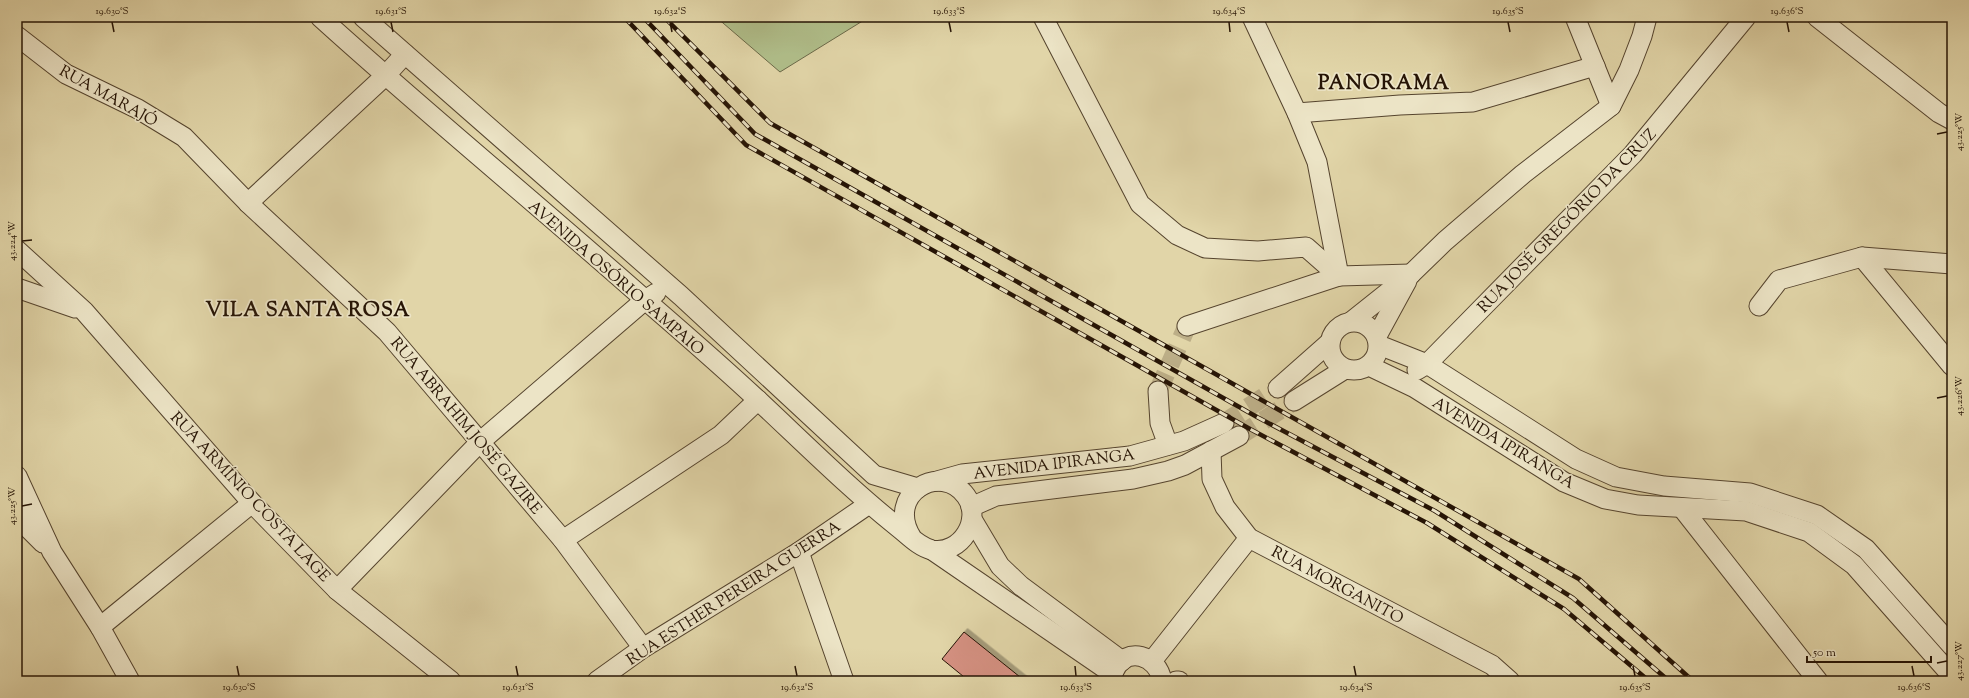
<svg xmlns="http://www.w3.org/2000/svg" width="1969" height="698" viewBox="0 0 1969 698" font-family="'Sorts Mill Goudy',serif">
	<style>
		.green { fill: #b0be8a; stroke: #6b6948 }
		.building { fill: #d59182; stroke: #261405; filter: url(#shadow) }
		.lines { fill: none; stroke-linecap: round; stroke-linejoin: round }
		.minor-tunnel { stroke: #bcae87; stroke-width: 19; stroke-dasharray: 19 10; stroke-linecap: butt }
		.minor-casing { stroke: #55442e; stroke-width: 21 }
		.minor { stroke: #ece4c6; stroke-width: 19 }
		.rail-casing { stroke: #261405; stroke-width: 4.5 }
		.rail { stroke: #ece4c6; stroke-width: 3; stroke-dasharray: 9; stroke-linecap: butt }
		.ticks { fill: none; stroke: #261405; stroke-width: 1.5 }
		.labels { text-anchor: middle; stroke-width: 3.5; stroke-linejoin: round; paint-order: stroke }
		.street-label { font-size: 16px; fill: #261405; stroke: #ece4c6 }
		.district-label { font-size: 20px; font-weight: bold; letter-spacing: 1px; fill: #261405; stroke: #ece4c6 }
		.neatline { fill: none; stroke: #261405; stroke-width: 1.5 }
		.ticks-label { font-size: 10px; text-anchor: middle; fill: #261405 }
	</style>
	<defs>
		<filter id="shadow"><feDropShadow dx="3.5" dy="-3.5" stdDeviation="0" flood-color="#0004"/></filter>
	</defs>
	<rect width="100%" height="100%" fill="#e1d5a8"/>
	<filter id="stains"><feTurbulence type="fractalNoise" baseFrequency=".005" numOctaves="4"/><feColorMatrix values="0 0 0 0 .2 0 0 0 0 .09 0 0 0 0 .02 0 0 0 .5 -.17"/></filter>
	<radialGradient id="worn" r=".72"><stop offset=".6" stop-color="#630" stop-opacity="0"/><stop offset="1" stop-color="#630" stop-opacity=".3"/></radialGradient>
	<path class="green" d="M716,17H869L780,72Z"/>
	<path class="building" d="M964,632L1025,681H969L942,659Z"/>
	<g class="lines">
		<g class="minor-tunnel">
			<path d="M1158,391L1187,326"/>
			<path d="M1224,423L1278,388"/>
			<path d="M1239,436L1294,401"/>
		</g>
		<defs>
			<g id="minor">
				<path d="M320,17C428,115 542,208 651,305C688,337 725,369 760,402C806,445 850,489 899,528C908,535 919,547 932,550C961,555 983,519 966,496C941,461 884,494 912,538"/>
				<path d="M363,17L681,296L874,475L918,488"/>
				<path d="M1043,17L1140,204L1177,235L1205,248L1258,251L1306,247L1339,276"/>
				<path d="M1252,17L1297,113L1317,162L1339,276"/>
				<path d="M1575,17L1611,106"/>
				<path d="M1817,17L1939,113L1952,120"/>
				<path d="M17,36L66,74L138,109L184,137L248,203L387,332L563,540L643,648"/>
				<path d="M1297,113L1400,105L1473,102L1595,66"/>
				<path d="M248,203L385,76L405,54"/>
				<path d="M17,250L84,311L252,503L337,590L451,681"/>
				<path d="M1862,257L1952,366"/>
				<path d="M17,288L75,308"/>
				<path d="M1759,306L1779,280L1862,257L1952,264"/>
				<path d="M1352,321L1411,274L1445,241L1523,174L1611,106L1629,70L1642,36L1647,17"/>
				<circle cx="1354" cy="346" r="24"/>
				<path d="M1187,326L1339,276L1411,274"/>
				<path d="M1377,336L1407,281"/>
				<path d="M1379,345L1427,364L1576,459L1616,477L1664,486L1750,493L1817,515L1866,549L1952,646"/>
				<path d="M1369,366L1415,388L1564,482L1605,499L1638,505L1746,511L1809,532L1854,565L1952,676"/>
				<path d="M1417,370L1427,364L1633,154L1746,17"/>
				<path d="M1278,388L1330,342"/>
				<path d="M1158,391L1160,423L1168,445"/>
				<path d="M1294,401L1345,369"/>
				<path d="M1211,451L1212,479L1225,507L1249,538L1492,665L1510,681"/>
				<path d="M17,476L52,552L100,627L130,681"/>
				<path d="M937,481L962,474L1130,456L1184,441L1224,423"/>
				<path d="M971,507L996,496L1133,479L1168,471L1185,465L1239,436"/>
				<path d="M1682,508L1818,681"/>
				<path d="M17,517L43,543"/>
				<path d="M972,519L1000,566L1021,586L1122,661"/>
				<path d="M563,540L721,435L758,400"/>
				<path d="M932,550L1113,674"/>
				<path d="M799,552L844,681"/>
				<path d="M337,590L481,441L645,300L656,293"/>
				<path d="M100,627L252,503"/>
				<path d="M1152,661L1249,538"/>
				<path d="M1114,671C1126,645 1158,655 1162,681"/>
				<path d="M597,681L643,648L799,552L869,504"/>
				<path d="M1176,681H1179"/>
			</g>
		</defs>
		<use href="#minor" class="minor-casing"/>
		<use href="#minor" class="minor"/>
		<defs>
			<g id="rail">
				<path d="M624,17L746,145L1250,429L1427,523L1564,609L1649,681"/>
				<path d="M643,17L755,134L1257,417L1435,511L1573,598L1669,681"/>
				<path d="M664,17L770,123L1579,579L1693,681"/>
			</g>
		</defs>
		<use href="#rail" class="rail-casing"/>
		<use href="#rail" class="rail"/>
	</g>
	<path class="ticks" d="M112,22L114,32M391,22L393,32M670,22L672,32M949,22L951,32M1229,22L1230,32M1508,22L1510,32M1787,22L1789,32M1937,134L1947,132M22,241L32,240M1937,398L1947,396M22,506L32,504M1937,663L1947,661M237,666L239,676M516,666L518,676M795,666L797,676M1075,666L1076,676M1354,666L1356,676M1633,666L1635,676M1912,666L1914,676"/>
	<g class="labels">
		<g class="street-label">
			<text transform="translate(109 95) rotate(29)" y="6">RUA MARAJÓ</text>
			<text transform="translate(1566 220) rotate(-46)" y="6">RUA JOSÉ GREGÓRIO DA CRUZ</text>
			<text transform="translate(617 277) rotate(41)" y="6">AVENIDA OSÓRIO SAMPAIO</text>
			<text transform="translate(467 425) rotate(50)" y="6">RUA ABRAHIM JOSÉ GAZIRE</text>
			<text transform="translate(1504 442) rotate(31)" y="6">AVENIDA IPIRANGA</text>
			<text transform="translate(1054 463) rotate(-7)" y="6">AVENIDA IPIRANGA</text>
			<text transform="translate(251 496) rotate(47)" y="6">RUA ARMÍNIO COSTA LAGE</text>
			<text transform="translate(1338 584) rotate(28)" y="6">RUA MORGANITO</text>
			<text transform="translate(733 592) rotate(-33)" y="6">RUA ESTHER PEREIRA GUERRA</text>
		</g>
		<g class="district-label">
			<text x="1384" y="89">PANORAMA</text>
			<text x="308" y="316">VILA SANTA ROSA</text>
		</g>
	</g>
	<rect width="1969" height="698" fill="none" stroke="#e1d5a8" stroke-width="44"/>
	<path d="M1807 656v6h124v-6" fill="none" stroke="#261405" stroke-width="2"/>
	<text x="1813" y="656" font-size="12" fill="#261405" stroke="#ece4c6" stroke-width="3" paint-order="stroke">50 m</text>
	<rect x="22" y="22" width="1925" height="654" class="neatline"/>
	<g class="ticks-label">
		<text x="112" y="14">19.630°S</text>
		<text x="391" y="14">19.631°S</text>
		<text x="670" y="14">19.632°S</text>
		<text x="949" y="14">19.633°S</text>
		<text x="1229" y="14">19.634°S</text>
		<text x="1508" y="14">19.635°S</text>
		<text x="1787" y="14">19.636°S</text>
		<text transform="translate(1958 132) rotate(-90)" y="4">43.225°W</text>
		<text transform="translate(11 241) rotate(-90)" y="4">43.224°W</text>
		<text transform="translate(1958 396) rotate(-90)" y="4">43.226°W</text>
		<text transform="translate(11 506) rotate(-90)" y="4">43.225°W</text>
		<text transform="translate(1958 661) rotate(-90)" y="4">43.227°W</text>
		<text x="239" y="690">19.630°S</text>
		<text x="518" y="690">19.631°S</text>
		<text x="797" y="690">19.632°S</text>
		<text x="1076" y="690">19.633°S</text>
		<text x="1356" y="690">19.634°S</text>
		<text x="1635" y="690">19.635°S</text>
		<text x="1914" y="690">19.636°S</text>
	</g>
	<rect width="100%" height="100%" filter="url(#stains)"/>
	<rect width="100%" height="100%" fill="url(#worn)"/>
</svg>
